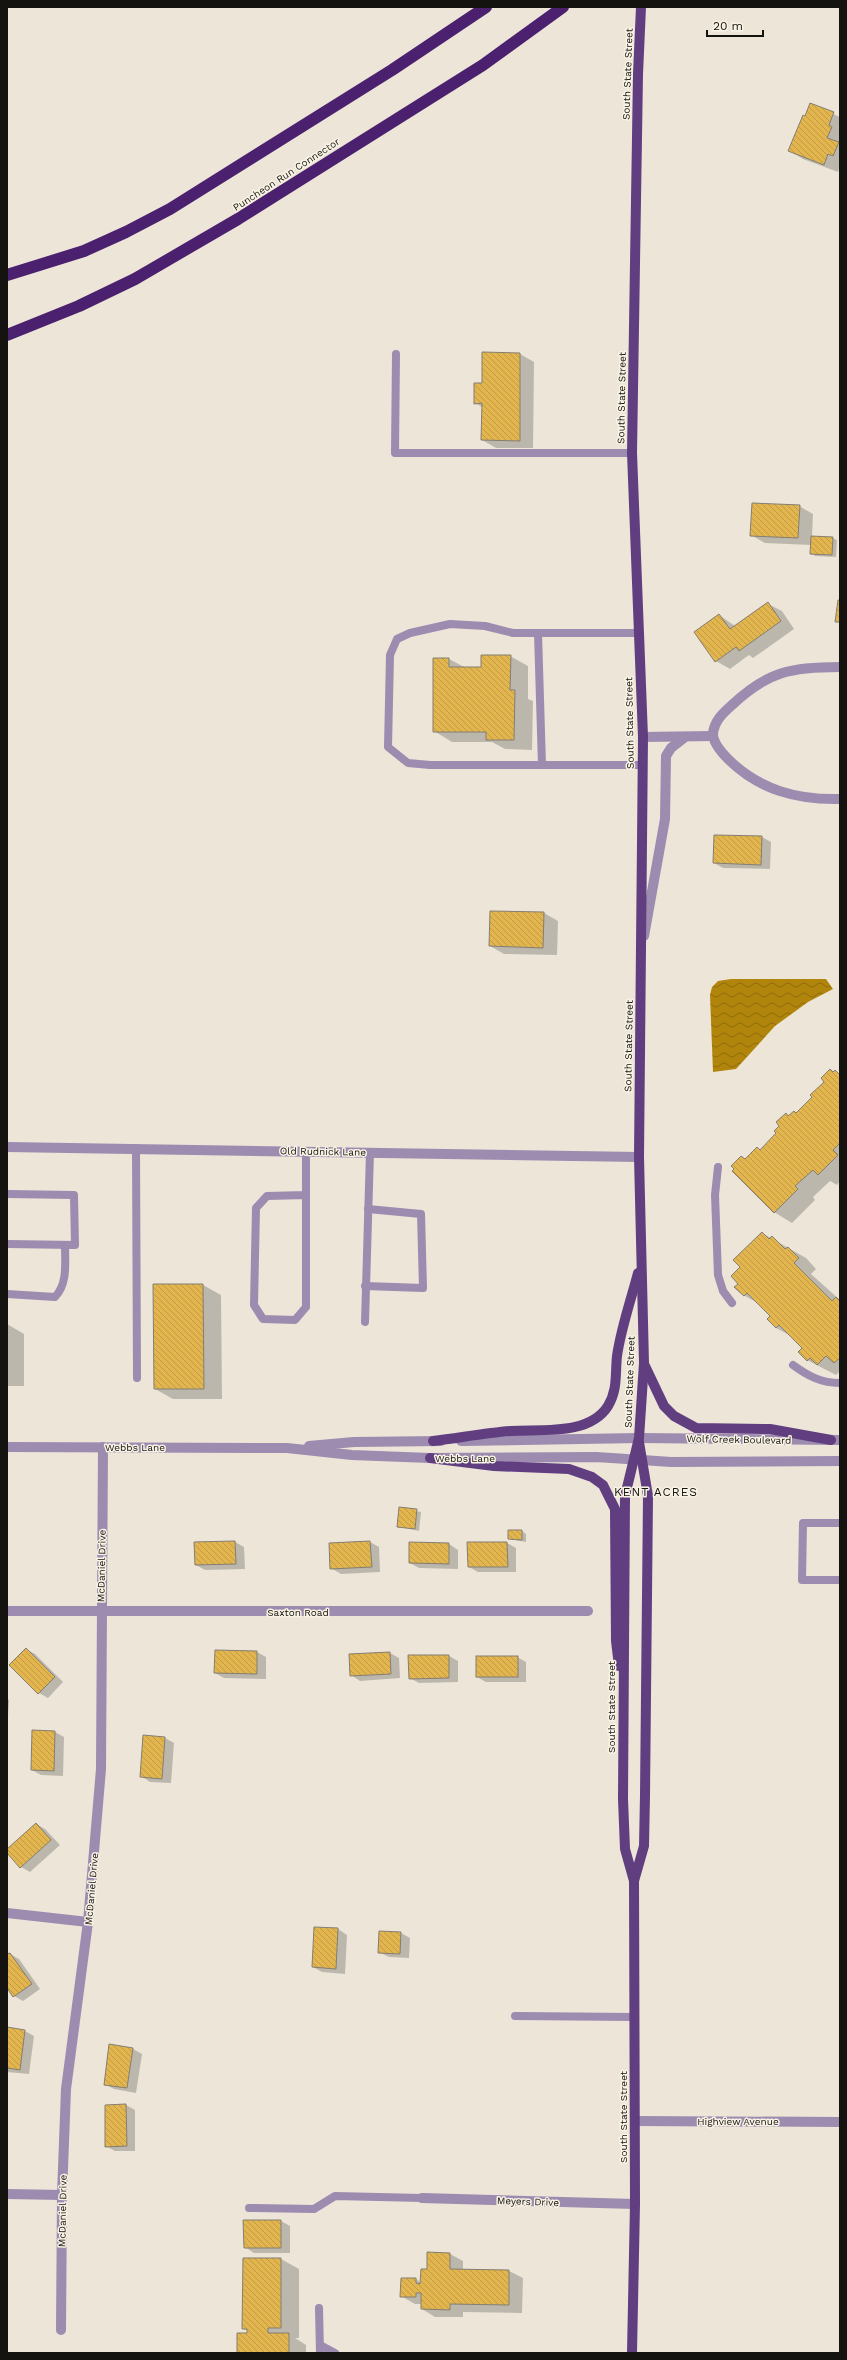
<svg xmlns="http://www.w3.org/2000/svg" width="847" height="2360" viewBox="0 0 847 2360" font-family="'Work Sans',sans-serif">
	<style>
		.water { fill: url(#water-waves) }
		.shadow { fill: #0003 }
		.building { fill: url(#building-back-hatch); stroke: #847e72 }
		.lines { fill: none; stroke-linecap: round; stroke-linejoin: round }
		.service { stroke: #9d8bb0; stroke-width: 8 }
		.minor { stroke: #9d8bb0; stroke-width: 10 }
		.tertiary { stroke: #9d8bb0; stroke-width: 10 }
		.primary { stroke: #603e80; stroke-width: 10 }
		.motorway { stroke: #4b206e; stroke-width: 12 }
		.labels { text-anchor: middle; stroke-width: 3; stroke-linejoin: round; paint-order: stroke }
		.street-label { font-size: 10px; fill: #15130f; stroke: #f9f3e5 }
		.quarter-label { font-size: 12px; letter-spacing: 1px; fill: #15130f; stroke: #f9f3e5 }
	</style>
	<defs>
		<pattern id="water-waves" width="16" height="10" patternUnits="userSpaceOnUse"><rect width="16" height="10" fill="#b1850b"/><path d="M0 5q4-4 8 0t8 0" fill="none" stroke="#8f6c0a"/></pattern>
		<pattern id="building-back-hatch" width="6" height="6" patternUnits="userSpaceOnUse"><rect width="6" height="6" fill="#e2b54f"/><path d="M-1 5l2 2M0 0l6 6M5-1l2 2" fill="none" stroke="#c19b44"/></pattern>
	</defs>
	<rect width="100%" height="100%" fill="#ece5d8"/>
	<path class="water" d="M731,979H826L833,989L808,1002L775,1026L736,1069L713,1072L710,995L712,987L718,981Z"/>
	<g class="shadow">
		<path d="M811,104L840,117V166L838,172L803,159L790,151Z"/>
		<path d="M520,354L534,362L533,448H496L482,440V407L475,403L483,384Z"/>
		<path d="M799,506L813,514L812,537L832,538L837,540L836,557L815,556L811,553V545L765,543L751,535Z"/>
		<path d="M768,604L782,611L794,629L753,658L749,655L730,669L716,661L719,615L735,626Z"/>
		<path d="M510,656L528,666V699L533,701L532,750L505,749L492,742H452L434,731L449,659L466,668H482Z"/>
		<path d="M762,837L771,842L770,869L723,868L714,863Z"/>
		<path d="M544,913L558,921L557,955L504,954L490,946Z"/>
		<path d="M830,1070L840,1074V1181L837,1185L830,1181L813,1197L815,1200L792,1223L774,1212L746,1160L758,1148L761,1150L778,1133L786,1114L790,1116L796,1114L814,1098L825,1082Z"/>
		<path d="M762,1233L806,1258L816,1269L811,1274L840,1300V1371L836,1375L807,1360L803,1348L793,1337L776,1328L772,1316L760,1304L745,1296L736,1287L739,1284L742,1267Z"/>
		<path d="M203,1285L221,1295L222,1399H173L155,1389Z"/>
		<path d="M7,1324L24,1334V1386H7Z"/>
		<path d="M400,1508L421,1512L419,1531L398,1526Z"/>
		<path d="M522,1531L526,1534V1542L509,1539Z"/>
		<path d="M235,1542L244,1547L245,1569L205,1570L196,1565L195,1543Z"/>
		<path d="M370,1542L379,1547L380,1572L341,1574L331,1568L330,1543Z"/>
		<path d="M410,1543L449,1544L458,1550V1569L419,1568L410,1563Z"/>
		<path d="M468,1543H507L516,1548V1572H478L469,1567Z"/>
		<path d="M26,1649L35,1654L63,1682L48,1698L39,1693Z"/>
		<path d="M257,1652L266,1657V1679L224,1678L215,1673Z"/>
		<path d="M390,1653L399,1658L400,1678L360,1681L351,1675L350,1655Z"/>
		<path d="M449,1656L458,1661V1682L419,1683L410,1678Z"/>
		<path d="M517,1657L526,1662V1682H486L477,1677Z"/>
		<path d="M7,1699L9,1700L8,1716H7Z"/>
		<path d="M55,1732L64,1737L63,1776L41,1775L32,1770Z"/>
		<path d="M165,1738L174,1743L171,1783L150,1782L141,1776Z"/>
		<path d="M36,1824L45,1829L60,1845L30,1872L21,1867L7,1851Z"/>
		<path d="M315,1928L338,1929L347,1935L345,1974L322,1972L313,1967Z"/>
		<path d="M401,1933L410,1938L409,1958L389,1957L379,1952Z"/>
		<path d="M10,1954L19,1959L40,1989L23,2001L14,1996L7,1986V1956Z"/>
		<path d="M7,2028L25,2031L34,2036L29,2074L7,2072Z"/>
		<path d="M133,2049L142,2054L136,2093L114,2089L105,2084Z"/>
		<path d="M126,2105L135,2110V2151H115L106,2146Z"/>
		<path d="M281,2221L290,2226V2253H254L245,2247Z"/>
		<path d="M450,2254L463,2261V2270L509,2271L523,2278L522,2313L463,2312V2317H435L422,2309V2304H415L401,2296L416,2279L421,2283L428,2270Z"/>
		<path d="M244,2259H281L299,2269V2338H295L306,2345V2353H238L248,2334V2331L243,2328Z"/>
	</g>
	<g class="building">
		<path d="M810,103L834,112L829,125L832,127L827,138L839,142L833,156L828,154L824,165L788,151L803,115L805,116Z"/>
		<path d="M482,352L520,353V441L481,440L482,403L474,404V383H482Z"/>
		<path d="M752,503L800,505L798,538L750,536Z"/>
		<path d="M811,536L833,537L832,555L810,554Z"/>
		<path d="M838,600H840V622H835Z"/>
		<path d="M768,602L781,621L739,651L736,647L715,662L694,632L719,614L730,629Z"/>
		<path d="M481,655H511L510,690H515L514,740H486V732H433V658H449V667H481Z"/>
		<path d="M714,835L762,836L761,865L713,863Z"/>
		<path d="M490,911L544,912L543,948L489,946Z"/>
		<path d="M830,1069L833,1072L835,1070L840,1075V1143L833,1150L838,1155L818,1175L813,1170L795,1186L798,1189L774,1213L732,1171L734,1169L731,1166L741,1156L745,1159L757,1147L760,1150L776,1133L774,1131L779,1126L776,1122L786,1113L788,1116L794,1111L796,1113L812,1097L810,1095L824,1082L821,1078Z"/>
		<path d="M762,1232L769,1239L772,1236L785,1249L788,1247L799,1258L794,1263L832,1301L836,1297L840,1301V1358L834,1363L826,1356L817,1365L810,1358L807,1361L798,1352L802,1348L779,1325L776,1328L767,1319L770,1316L747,1293L744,1296L734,1287L738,1284L731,1276L740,1267L733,1260Z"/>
		<path d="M153,1284H203L204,1389H154Z"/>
		<path d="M399,1507L417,1509L415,1529L397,1527Z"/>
		<path d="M508,1530H522V1540L508,1539Z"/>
		<path d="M235,1541L236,1564L195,1565L194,1542Z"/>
		<path d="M370,1541L372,1567L330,1569L329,1543Z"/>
		<path d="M409,1542L449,1543V1564L409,1563Z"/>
		<path d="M467,1542H507L508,1567H468Z"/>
		<path d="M26,1648L55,1677L38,1694L9,1665Z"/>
		<path d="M215,1650L257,1651V1674L214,1673Z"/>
		<path d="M390,1652L391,1674L350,1676L349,1654Z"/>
		<path d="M408,1655H449V1678L409,1679Z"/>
		<rect x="476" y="1656" width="42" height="21"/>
		<path d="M32,1730L55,1731L54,1771L31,1770Z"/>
		<path d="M143,1735L165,1737L162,1779L140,1777Z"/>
		<path d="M36,1823L51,1840L20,1868L7,1853V1849Z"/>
		<path d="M314,1927L338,1928L336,1969L312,1967Z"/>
		<path d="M379,1931L401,1932L400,1954L378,1953Z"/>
		<path d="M10,1953L32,1984L13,1997L7,1988V1954Z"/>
		<path d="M7,2027L25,2030L20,2070L7,2068Z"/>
		<path d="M109,2044L133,2048L127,2088L104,2085Z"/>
		<path d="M126,2104L127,2146L105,2147V2105Z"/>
		<path d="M243,2220H281V2248H244Z"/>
		<path d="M427,2252L450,2253V2269L509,2270V2305L450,2304V2310L421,2309V2293H416V2297H400L401,2278H416V2283L420,2284L421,2269H427Z"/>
		<path d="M243,2258H281V2328H268V2333H289V2353H237V2333H247V2329H242Z"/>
	</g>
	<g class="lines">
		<g class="service">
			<path d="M396,354L395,453H632"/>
			<path d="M538,633L542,765"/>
			<path d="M639,633H513L485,626L450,624L410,633L397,639L390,655L388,747L408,763L430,765H643"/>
			<path d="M136,1148L137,1378"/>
			<path d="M306,1151V1307L295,1320L263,1319L254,1305L256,1208L267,1196L306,1195"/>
			<path d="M718,1167L715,1195L718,1275L723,1291L732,1303"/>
			<path d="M7,1194L74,1195L75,1245L7,1244"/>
			<path d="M365,1286L423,1288L421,1214L368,1209"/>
			<path d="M7,1294L55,1297C68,1284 65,1262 65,1245"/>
			<path d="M365,1322L370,1152"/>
			<path d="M793,1365C808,1376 821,1383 840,1383"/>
			<path d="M840,1523H803L802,1580H840"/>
			<path d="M515,2016L634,2017"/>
			<path d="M249,2208L314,2209L335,2196L422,2198"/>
			<path d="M319,2308L320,2353"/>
			<path d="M320,2345L335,2353"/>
		</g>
		<g class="minor">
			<path d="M840,667C792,667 768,671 732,705C723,713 714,721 713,734C713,743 723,754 729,760C760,790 797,800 840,799"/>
			<path d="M643,737L713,736"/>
			<path d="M644,936L665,819L666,756L671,748L685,737"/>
			<path d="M7,1147L639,1157"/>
			<path d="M639,1438L840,1440"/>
			<path d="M642,1460L671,1462L840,1461"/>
			<path d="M7,1611H588"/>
			<path d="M7,1913L88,1922"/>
			<path d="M635,2121L840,2122"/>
			<path d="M7,2194L62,2195"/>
			<path d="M422,2198L635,2204"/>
			<path d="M61,2330L62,2195L66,2089L88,1922L101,1769L103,1447"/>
		</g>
		<g class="tertiary">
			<path d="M461,1441L639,1438"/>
			<path d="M309,1446L354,1442L441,1441"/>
			<path d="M7,1447L287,1448L352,1455L430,1458L596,1457L642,1460"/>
		</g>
		<g class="primary">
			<path d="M645,1366L664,1406L674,1416L696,1428L770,1429L831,1440"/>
			<path d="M433,1441C459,1438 485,1433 511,1431C541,1429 589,1436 608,1406C618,1389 615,1374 617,1356C621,1328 631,1300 638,1273"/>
			<path d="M430,1458L494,1466L569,1469L592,1477L603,1485L615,1509L616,1641L619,1666"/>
			<path d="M634,1881L644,1846L645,1795L648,1496L639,1442"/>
			<path d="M632,2353L635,2204L634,1881L625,1849L623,1799L625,1496L639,1438L644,1363L639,1157L643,737L632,453L638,74L641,7"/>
		</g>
		<g class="motorway">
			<path d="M7,275L84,251L126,232L170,209L392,70L486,7"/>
			<path d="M7,335L79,306L135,279L238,219L483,65L563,7"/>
		</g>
	</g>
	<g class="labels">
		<g class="street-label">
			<text transform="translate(627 74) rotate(-88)" y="4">South State Street</text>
			<text transform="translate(286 174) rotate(-33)" y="4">Puncheon Run Connector</text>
			<text transform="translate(621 398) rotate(-89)" y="4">South State Street</text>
			<text transform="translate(629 723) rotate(-91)" y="4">South State Street</text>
			<text transform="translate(628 1046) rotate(-89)" y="4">South State Street</text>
			<text transform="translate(323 1151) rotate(1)" y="4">Old Rudnick Lane</text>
			<text transform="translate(629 1382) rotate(-88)" y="4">South State Street</text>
			<text transform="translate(739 1439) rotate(1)" y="4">Wolf Creek Boulevard</text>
			<text x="135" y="1451">Webbs Lane</text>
			<text x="465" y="1462">Webbs Lane</text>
			<text transform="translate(101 1566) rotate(-89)" y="4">McDaniel Drive</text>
			<text x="298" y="1616">Saxton Road</text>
			<text transform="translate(611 1707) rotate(-90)" y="4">South State Street</text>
			<text transform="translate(91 1889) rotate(-85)" y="4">McDaniel Drive</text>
			<text transform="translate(623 2117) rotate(-90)" y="4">South State Street</text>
			<text x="738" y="2125">Highview Avenue</text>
			<text transform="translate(528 2201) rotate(2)" y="4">Meyers Drive</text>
			<text transform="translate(62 2211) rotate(-89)" y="4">McDaniel Drive</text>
		</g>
		<g class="quarter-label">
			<text x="656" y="1496">KENT ACRES</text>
		</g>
	</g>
	<rect width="847" height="2360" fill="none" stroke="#15130f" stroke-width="16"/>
	<path d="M707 30v6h56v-6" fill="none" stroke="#15130f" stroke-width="2"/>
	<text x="713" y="30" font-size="12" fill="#15130f" stroke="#f9f3e5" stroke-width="3" paint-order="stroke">20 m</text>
</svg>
